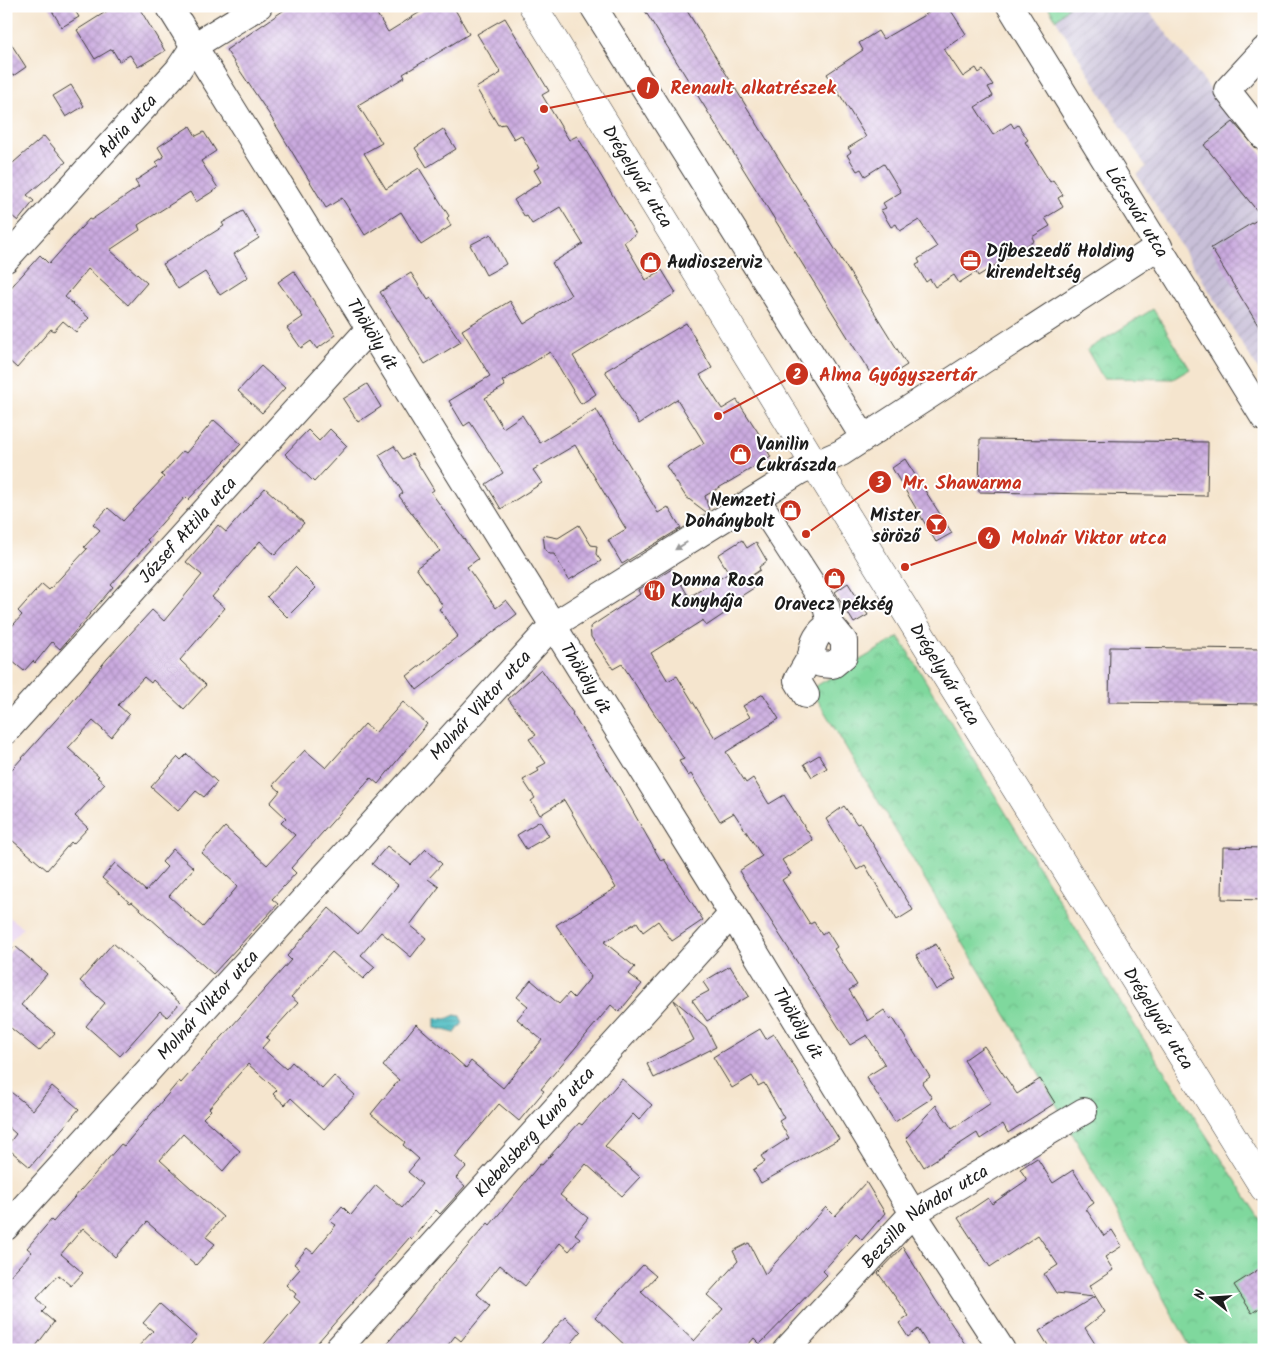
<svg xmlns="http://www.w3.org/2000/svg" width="1270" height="1356" viewBox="0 0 1270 1356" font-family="Kalam,sans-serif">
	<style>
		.built { fill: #e7d2ef }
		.industrial { fill: url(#industrial-furrows) }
		.grass { fill: url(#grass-dots); stroke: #4e7a5c }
		.park { fill: url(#park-crowns); stroke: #4e7a5c }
		.water { fill: url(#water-rules); stroke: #366d70 }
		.building { fill: url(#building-cross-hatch) }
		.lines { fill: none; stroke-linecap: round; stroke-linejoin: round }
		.minor-casing { stroke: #3d3a37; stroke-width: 28 }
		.major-casing { stroke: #3d3a37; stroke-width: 29 }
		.minor { stroke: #fff; stroke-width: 26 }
		.major { stroke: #fff; stroke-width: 28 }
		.oneway { fill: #999 }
		.labels { text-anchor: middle; stroke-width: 4; stroke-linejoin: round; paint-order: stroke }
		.street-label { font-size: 18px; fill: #1c1c1c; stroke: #fff }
		.poi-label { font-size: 18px; font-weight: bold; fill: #1c1c1c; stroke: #fff; text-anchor: start }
		.leader { fill: none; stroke: #c8321e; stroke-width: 2 }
		.callout-dot { fill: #c8321e; stroke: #fff; stroke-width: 2 }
		.mark-label { font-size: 15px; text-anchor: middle; font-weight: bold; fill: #fff }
		.callout-label { font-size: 19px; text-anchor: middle; font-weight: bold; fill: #c8321e; stroke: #fff; stroke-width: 4; stroke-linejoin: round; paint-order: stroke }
	</style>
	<defs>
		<pattern id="industrial-furrows" width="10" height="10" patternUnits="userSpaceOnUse" patternTransform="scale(1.25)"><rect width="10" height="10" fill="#c8bfd8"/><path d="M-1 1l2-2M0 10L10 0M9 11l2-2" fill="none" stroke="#aba4b9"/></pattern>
		<pattern id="grass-dots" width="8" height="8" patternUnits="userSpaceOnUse" patternTransform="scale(1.25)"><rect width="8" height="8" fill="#7fd89d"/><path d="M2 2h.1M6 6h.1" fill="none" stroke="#6db987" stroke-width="1.8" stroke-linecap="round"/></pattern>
		<pattern id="park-crowns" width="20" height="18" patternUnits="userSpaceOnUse" patternTransform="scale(1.25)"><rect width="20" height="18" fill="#7fd89d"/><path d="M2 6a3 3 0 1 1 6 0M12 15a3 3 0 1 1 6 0" fill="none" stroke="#6db987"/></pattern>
		<pattern id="water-rules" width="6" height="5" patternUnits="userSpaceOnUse" patternTransform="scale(1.25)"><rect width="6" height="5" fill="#50bec4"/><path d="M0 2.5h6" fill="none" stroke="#429a9e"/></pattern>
		<pattern id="building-cross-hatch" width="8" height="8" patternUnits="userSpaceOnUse" patternTransform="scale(1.25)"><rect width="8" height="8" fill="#caaadf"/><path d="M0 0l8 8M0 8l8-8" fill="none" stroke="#ad92bf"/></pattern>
	</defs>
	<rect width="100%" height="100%" fill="#fff"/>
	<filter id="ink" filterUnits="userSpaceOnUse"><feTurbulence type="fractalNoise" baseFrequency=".02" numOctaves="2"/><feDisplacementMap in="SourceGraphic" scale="10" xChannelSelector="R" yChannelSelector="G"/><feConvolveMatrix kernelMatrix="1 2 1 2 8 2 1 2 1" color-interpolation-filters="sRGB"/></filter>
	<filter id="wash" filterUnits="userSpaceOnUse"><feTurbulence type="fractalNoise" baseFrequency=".0096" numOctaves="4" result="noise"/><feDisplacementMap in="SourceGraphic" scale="20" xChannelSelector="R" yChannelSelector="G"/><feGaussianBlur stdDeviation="1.12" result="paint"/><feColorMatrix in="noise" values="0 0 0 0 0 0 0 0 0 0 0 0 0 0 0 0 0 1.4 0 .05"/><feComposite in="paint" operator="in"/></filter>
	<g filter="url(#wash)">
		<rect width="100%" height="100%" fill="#f5e5ce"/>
		<path class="built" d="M6,915L23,928L6,946Z"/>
		<path class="industrial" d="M1069,6H1145L1264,157V379L1137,175L1146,167L1056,20Z"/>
		<path class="grass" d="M1048,6H1069L1056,20Z"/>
		<g class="park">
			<path d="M1153,309L1190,369L1173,379L1103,378L1087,350Z"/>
			<path d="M899,637L1137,1029L1264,1224V1350H1192L1015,1030L811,689Z"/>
		</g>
		<path class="water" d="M455,1015L460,1016L463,1023L455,1033L435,1028V1018L446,1019Z"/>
		<g id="blocks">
			<g class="building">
				<path d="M49,6H72L79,17L62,27Z"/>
				<path d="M115,6H138L165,51L138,67L130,55L119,61L112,49L95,59L77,30Z"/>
				<path d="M290,6H372L388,32L430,6H453L469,34L403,74L405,77L358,105L382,143L364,153L386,189L419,168L449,216L447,218L451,226L421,245L401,212L365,235L342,198L326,208L269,114L226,50Z"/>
				<path d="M642,6H684L907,365L877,384Z"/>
				<path d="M940,6H948L966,34L944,49L963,77L976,68L979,73L983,70L993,85L988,87L993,96L975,107L993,135L1011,123L1014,128L1018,125L1028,140L1025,142L1050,182L1053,180L1063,195L1058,198L1063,207L1045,218L1050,226L1032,237L1034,241L978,276L976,272L959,283L954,275L935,287L930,279L926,282L916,265L920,263L918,259L937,247L919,220L900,231L896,224L891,227L881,210L886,208L883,203L901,192L884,164L865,176L861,169L857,171L847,155L851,152L848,148L866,137L827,74L863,50L859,43L878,31L883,39Z"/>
				<path d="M505,18L549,91L542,95L569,140L577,136L636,234L624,242L646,280L662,270L676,293L573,356L596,394L581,404L550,352L502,381L505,386L485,398L503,428L522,415L540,443L596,409L658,513L668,507L681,528L622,564L608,540L626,529L575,445L533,470L542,483L501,509L486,484L503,473L470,422L464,426L449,401L490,376L462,330L510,301L524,324L571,295L552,263L583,244L560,207L532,224L527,216L525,217L514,200L541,182L534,170L540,167L521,135L514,139L505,124L498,125L476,88L501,73L477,34Z"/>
				<path d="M6,36L26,67L13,76L6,67Z"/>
				<path d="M71,85L84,106L66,117L53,96Z"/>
				<path d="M1233,122L1264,157V335L1211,248L1262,217L1204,145Z"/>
				<path d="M190,126L196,136L204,132L216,151L201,161L218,188L196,202L190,192L138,225L140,230L110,250L147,283L128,305L88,269L65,297L89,318L76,332L63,321L54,331L51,329L17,368L6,358V293L40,255L49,264L89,219L91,220L139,187L135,181L158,166L156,162L164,157L158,147Z"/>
				<path d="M443,129L456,149L427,167L415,148Z"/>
				<path d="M44,136L66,162L27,195L34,201L18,221L6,211V169Z"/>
				<path d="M243,211L259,238L234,254L248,277L220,295L205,272L178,289L163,264L224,226L222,223Z"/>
				<path d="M491,234L506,264L486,275L470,245Z"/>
				<path d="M294,271L336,335L317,349L311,341L301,348L287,328L303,317L278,282Z"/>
				<path d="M411,273L428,300L431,298L461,342L425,364L380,292Z"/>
				<path d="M686,323L712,368L700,375L722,409L737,400L769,449L767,450L771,457L705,496L709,510L706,512L686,497L666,466L704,443L677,399L639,424L605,371Z"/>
				<path d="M261,366L285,388L262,413L238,391Z"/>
				<path d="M367,384L381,407L358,422L343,399Z"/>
				<path d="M214,420L241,444L188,500L185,497L147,540L149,542L111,585L113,587L60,649L52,642L35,663L33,661L24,671L6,656V633L22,615L18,611L42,584L49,590L87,549L84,547L100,530L93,524L108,508L123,521L164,477L161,475L183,451L186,453Z"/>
				<path d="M330,429L347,446L314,482L285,454L308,430L319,441Z"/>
				<path d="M980,439L1208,442L1207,496L979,492Z"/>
				<path d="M394,446L403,459L412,454L434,490L431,492L478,559L467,567L496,608L506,600L517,614L417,690L407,676L458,636L439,609L443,606L416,568L440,551L399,496L403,493L379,455Z"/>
				<path d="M905,459L952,533L936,542L892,468Z"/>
				<path d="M265,488L304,523L275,555L260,541L212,597L225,608L180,660L206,685L184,709L153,680L151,683L144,677L118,705L129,715L111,737L93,721L68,748L99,776L97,777L105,784L75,816L88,828L73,844L71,842L47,870L6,835V776L71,703L107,659L152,610L164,621L202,575L186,562L218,525L226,532Z"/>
				<path d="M579,525L591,545L597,546L596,554L601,561L569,580L554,554H550L545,550L543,535L558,538Z"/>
				<path d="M742,540L747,548L756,542L767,561L759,567L760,570L751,576L757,586L724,607L727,612L706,626L703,620L651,653L668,681L677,676L715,738L750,717L743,706L763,694L779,719L726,752L746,783L753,778L769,804L784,795L813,840L782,860L791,874L782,880L810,924L814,922L822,935L827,931L837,947L834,949L857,985L849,990L868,1021L884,1010L890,1020L893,1018L930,1077L922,1083L932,1098L895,1122L866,1077L885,1065L867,1035L850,1045L739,871L762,856L734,813L720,821L691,774L688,776L679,761L684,759L622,664L613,669L591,637L590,627L640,594L638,590L672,569L689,597L729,573L718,555Z"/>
				<path d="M295,567L316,588L287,617L267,597Z"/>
				<path d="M848,583L868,615L854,623L835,592Z"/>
				<path d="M1110,647L1264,649V704L1109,702Z"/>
				<path d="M541,669L573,713L572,714L619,787L661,861L664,859L703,920L672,941L658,921L643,932L637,922L604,942L635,967L629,974L642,984L619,1012L611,1005L541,1089L544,1091L519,1121L499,1104L455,1157L466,1167L456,1178L465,1186L440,1214L436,1210L412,1239L410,1237L311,1350H259L300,1302L294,1297L296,1294L286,1285L300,1269L294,1264L307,1248L313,1253L336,1225L330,1221L342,1206L351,1215L376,1185L402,1208L422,1184L408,1172L419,1159L403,1145L405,1142L371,1114L399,1080L383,1066L416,1024L466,1068L471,1061L503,1088L542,1040L517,1019L528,1006L517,997L531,980L559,1004L569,993L574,998L591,977L556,925L616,888L564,800L540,815L531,801L535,798L523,780L539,771L537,768L546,763L529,739L536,735L508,699Z"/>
				<path d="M403,702L427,724L378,784L371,778L291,868L296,873L272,899L278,904L213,974L132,902L130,903L102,878L115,863L146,891L167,867L162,862L173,849L194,868L169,896L203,927L238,886L202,853L225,827L267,865L295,835L281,823L286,818L270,803L280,791L273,785L305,750L326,768L365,724L375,733Z"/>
				<path d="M187,754L217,782L204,797L196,791L178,811L151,787L178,757L181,760Z"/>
				<path d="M819,755L827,768L812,777L804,764Z"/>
				<path d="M844,806L857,824L860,823L913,910L897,920L865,865L857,870L826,819Z"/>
				<path d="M540,821L549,836L526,849L517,835Z"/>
				<path d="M387,846L411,865L426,849L442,864L428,879L439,887L410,925L426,938L411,957L381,932L361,955L375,967L363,979L332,952L291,997L298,1003L266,1038L269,1040L262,1048L286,1069L292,1062L322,1089L334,1076L355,1095L324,1129L291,1098L285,1105L273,1094L277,1090L248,1064L209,1108L211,1110L203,1118L240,1151L223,1171L183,1134L160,1160L223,1217L206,1237L215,1244L196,1265L147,1222L115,1257L83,1228L61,1254L83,1273L71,1286L58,1275L37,1298L46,1308L42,1312L54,1322L33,1350H6V1280L32,1252L27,1248L51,1220L53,1222L121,1144L124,1146L179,1081L181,1083L291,960L287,956L329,908L358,934L398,885L372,864Z"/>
				<path d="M1223,847L1264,848V900L1222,899Z"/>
				<path d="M113,943L180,1003L167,1017L160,1011L120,1056L86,1026L105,1003L80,981Z"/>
				<path d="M936,944L956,979L936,990L916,955Z"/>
				<path d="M15,946L47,974L21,1005L55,1033L39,1051L6,1024V956Z"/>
				<path d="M730,966L749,996L707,1021L692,1000L709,991L703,982Z"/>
				<path d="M674,1000L706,1027L716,1047L654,1078L647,1064L694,1040Z"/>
				<path d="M760,1029L766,1039L774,1034L839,1139L761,1183L753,1170L765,1162L761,1156L789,1138L779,1121L784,1118L764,1083L758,1086L752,1076L732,1088L713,1057Z"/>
				<path d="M984,1046L1017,1094L1040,1079L1055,1103L1008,1133L1003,1124L980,1139L977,1133L924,1167L906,1138L936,1105L952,1129L991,1103L964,1060Z"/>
				<path d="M622,1079L652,1105L639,1120L633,1114L605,1146L640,1177L622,1196L586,1164L560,1195L588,1218L575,1234L580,1238L569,1251L560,1243L525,1286L500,1265L477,1294L490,1306L461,1341L455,1336L444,1350H382L447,1270L488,1223L490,1225L540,1164L542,1165L579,1123L582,1125Z"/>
				<path d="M52,1086L79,1109L30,1167L6,1147L16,1134L6,1125V1088L33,1110Z"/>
				<path d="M1037,1158L1053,1183L1073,1170L1094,1203L1086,1209L1104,1236L1112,1230L1122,1246L1105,1257L1113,1270L1089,1286L1105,1312L1085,1328L1099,1350H1051L1039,1331L1094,1297L1056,1293L1044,1274L1058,1265L1038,1235L990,1267L958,1218L988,1198L992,1204L1027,1180L1020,1169Z"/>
				<path d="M866,1182L885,1213L862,1240L856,1234L823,1271L827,1275L760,1344L754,1338L744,1350H630L595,1317L643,1265L656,1276L641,1292L694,1341L723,1309L707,1295L738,1261L733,1251L749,1243L765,1274L826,1207L835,1216Z"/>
				<path d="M903,1247L935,1299L969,1350H931L918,1329L908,1337L899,1323L909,1316L878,1273Z"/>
				<path d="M1264,1266V1305L1252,1313L1234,1285Z"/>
				<path d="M160,1304L197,1337L186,1350H135L153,1331L143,1323Z"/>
				<path d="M565,1317L581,1332L565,1350H536Z"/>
			</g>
		</g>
	</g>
	<g filter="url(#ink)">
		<use href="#blocks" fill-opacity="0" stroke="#3d3a37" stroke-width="1"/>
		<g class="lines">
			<defs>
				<g id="minor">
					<path id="s1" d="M169,6L732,914L913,1213L1002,1350"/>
					<path d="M593,6L864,438"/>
					<path id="s2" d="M1010,6L1264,418"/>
					<path d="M1264,50L1227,90L1264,137"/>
					<path id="s3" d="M6,259L178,70L194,46L259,6"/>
					<path d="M757,499L826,606L830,624C817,633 813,641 811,656L821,664L833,665L844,656V641L830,624"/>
					<path d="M806,695L797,680L811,656"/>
					<path id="s4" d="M6,731L369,329"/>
					<path id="s5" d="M6,1227L552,626L800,471L841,453L864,438L1159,246"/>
					<path id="s6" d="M337,1350L732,914"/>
					<path id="s7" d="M786,1350L913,1213L1084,1111"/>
				</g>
				<g id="major">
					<path id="s8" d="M533,6L815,465L1264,1188"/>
				</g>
			</defs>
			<use href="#minor" class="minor-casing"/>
			<use href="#major" class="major-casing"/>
			<use href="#minor" class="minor"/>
			<use href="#major" class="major"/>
		</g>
		<defs><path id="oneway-solid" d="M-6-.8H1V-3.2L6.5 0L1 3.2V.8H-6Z" transform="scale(1.25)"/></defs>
		<use class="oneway" href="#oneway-solid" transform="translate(681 546) rotate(148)"/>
	</g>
	<defs>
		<symbol id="office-disc" viewBox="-11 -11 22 22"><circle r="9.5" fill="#c8321e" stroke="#fff"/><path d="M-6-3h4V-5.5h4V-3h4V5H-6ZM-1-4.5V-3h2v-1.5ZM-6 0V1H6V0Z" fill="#fff"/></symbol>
		<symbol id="shop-disc" viewBox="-11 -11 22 22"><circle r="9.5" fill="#c8321e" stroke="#fff"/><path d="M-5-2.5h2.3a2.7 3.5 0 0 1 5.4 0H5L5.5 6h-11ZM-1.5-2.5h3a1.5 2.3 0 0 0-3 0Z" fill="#fff"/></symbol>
		<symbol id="bar-disc" viewBox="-11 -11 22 22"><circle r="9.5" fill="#c8321e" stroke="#fff"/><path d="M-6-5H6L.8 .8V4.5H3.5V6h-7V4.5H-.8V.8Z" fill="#fff"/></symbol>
		<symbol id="restaurant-disc" viewBox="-11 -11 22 22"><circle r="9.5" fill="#c8321e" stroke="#fff"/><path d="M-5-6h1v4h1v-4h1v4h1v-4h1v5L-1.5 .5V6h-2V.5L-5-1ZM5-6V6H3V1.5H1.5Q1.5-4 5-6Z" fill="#fff"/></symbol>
	</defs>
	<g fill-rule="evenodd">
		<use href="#office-disc" x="958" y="248" width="25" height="25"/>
		<use href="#shop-disc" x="638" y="250" width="25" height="25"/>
		<use href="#shop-disc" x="728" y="442" width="25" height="25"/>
		<use href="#shop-disc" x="778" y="498" width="25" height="25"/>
		<use href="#bar-disc" x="924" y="512" width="25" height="25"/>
		<use href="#shop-disc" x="822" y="566" width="25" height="25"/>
		<use href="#restaurant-disc" x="642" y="578" width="25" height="25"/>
	</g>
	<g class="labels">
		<g class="street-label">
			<text dy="6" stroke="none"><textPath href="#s3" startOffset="180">Adria utca</textPath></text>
			<text dy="6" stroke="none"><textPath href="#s8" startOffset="200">Drégelyvár utca</textPath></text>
			<text dy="6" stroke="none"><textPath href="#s2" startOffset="242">Lőcsevár utca</textPath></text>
			<text dy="6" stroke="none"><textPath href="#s1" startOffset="386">Thököly út</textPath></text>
			<text dy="6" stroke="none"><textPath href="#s4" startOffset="271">József Attila utca</textPath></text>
			<text dy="6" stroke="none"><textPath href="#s8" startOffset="785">Drégelyvár utca</textPath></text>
			<text dy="6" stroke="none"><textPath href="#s1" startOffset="791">Thököly út</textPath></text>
			<text dy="6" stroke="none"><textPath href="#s5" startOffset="705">Molnár Viktor utca</textPath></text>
			<text dy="6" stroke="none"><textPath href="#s5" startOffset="300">Molnár Viktor utca</textPath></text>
			<text dy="6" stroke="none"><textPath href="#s8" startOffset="1190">Drégelyvár utca</textPath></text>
			<text dy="6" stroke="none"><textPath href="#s1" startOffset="1196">Thököly út</textPath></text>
			<text dy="6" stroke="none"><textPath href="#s6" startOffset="294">Klebelsberg Kunó utca</textPath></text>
			<text dy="6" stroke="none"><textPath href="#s7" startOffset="194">Bezsilla Nándor utca</textPath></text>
		</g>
		<g class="poi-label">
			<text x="986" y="257">Díjbeszedő Holding<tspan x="986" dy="21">kirendeltség</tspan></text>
			<text x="667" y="268">Audioszerviz</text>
			<text x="756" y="450">Vanilin<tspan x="756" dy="21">Cukrászda</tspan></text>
			<text x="775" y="506" text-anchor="end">Nemzeti<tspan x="775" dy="21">Dohánybolt</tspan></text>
			<text x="920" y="521" text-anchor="end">Mister<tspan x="920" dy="21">söröző</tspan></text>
			<text x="671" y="586">Donna Rosa<tspan x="671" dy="21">Konyhája</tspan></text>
			<text x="834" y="610" text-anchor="middle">Oravecz pékség</text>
		</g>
	</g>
	<path class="leader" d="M544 109L648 88M718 416L797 374M806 534L880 482M905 567L989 538"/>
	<g class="callout-dot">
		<circle cx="544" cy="109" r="5"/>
		<circle cx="718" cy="416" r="5"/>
		<circle cx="806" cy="534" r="5"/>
		<circle cx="905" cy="567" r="5"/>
		<circle cx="648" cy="88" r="12"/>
		<circle cx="797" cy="374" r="12"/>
		<circle cx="880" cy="482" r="12"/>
		<circle cx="989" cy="538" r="12"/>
	</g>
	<g class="mark-label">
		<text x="648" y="93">1</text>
		<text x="797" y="379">2</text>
		<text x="880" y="487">3</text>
		<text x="989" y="543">4</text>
	</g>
	<g class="callout-label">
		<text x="753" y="94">Renault alkatrészek</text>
		<text x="898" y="381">Alma Gyógyszertár</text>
		<text x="962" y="489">Mr. Shawarma</text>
		<text x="1089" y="544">Molnár Viktor utca</text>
	</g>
	<rect width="1270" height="1356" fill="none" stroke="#fff" stroke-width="25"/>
	<g transform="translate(1212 1298) rotate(287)" stroke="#ffffff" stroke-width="4" paint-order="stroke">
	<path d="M0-4L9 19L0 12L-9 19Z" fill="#1c1c1c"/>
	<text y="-8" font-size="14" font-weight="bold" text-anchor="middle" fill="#1c1c1c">N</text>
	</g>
</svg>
